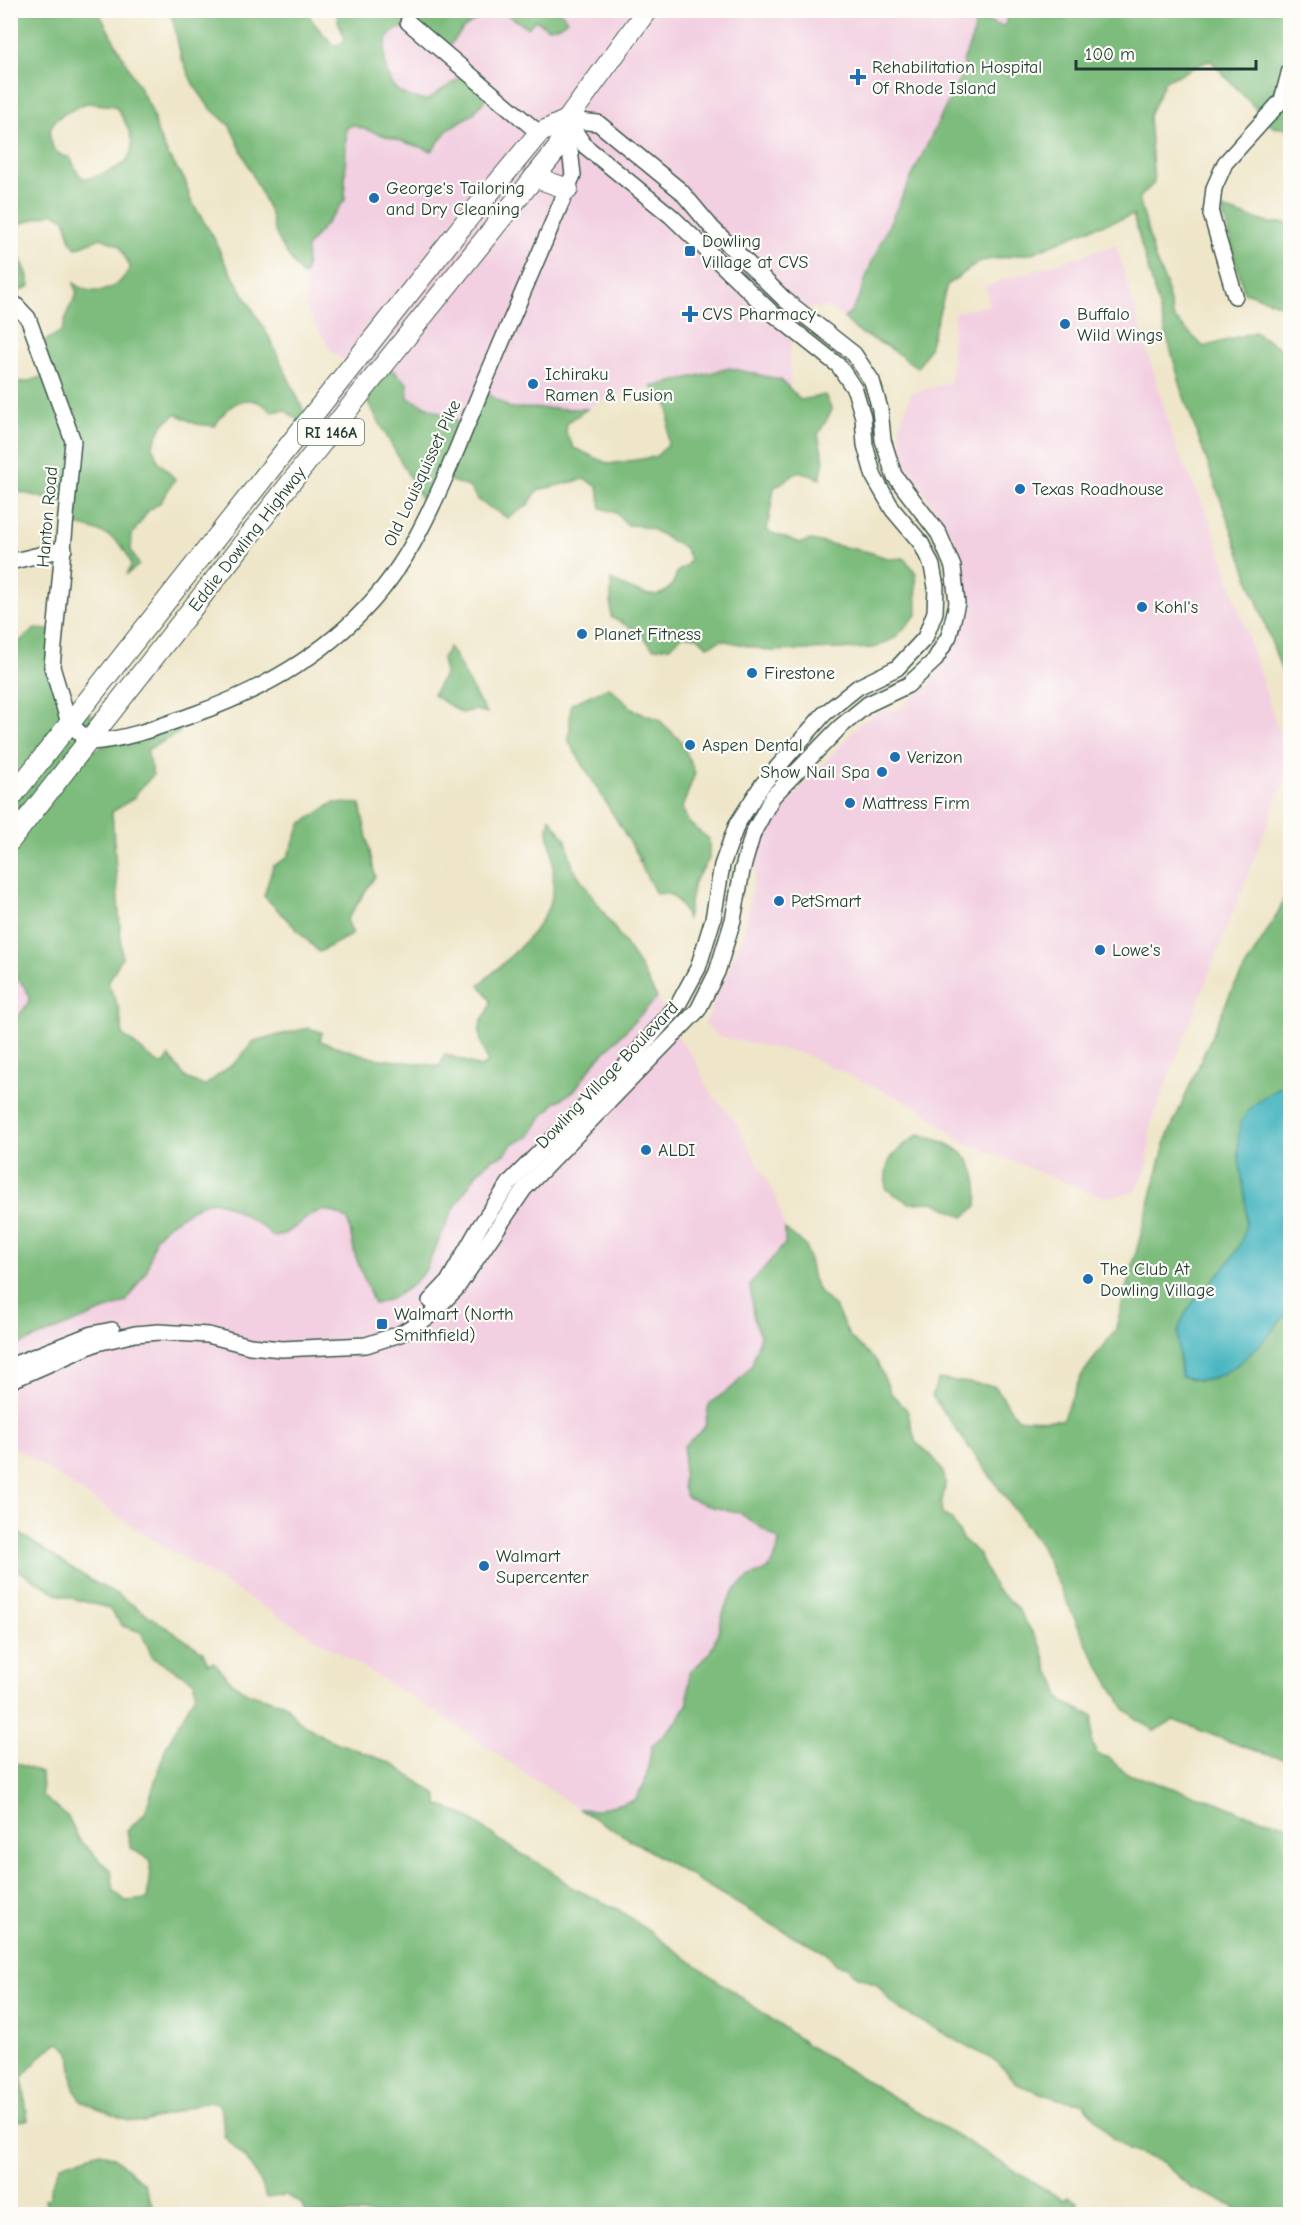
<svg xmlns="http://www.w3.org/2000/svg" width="1301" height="2225" viewBox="0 0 1301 2225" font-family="'Comic Neue',sans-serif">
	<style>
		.built { fill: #f2cfe1 }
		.forest { fill: #7dbc7d; stroke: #4e7c58; stroke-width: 1.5; fill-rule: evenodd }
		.water { fill: #47b5c0; stroke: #33797a; stroke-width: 1.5 }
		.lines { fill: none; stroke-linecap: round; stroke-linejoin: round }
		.minor-casing { stroke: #3e564a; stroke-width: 18 }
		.major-casing { stroke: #3e564a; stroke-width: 22 }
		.minor { stroke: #fff; stroke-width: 15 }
		.major { stroke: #fff; stroke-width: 20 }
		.poi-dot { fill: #1f6fb2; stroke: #fdfcf7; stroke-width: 2 }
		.labels { text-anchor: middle; stroke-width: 4.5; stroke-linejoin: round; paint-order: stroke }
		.shield { fill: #fdfcf7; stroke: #62766e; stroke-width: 1.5 }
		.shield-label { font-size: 16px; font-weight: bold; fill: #1f3d34 }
		.poi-label { font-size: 18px; fill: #1f3d34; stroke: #fdfcf7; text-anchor: start }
		.street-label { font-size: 18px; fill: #1f3d34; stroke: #fdfcf7 }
	</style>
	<rect width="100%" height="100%" fill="#fdfcf7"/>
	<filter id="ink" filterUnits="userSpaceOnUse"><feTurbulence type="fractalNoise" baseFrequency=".0167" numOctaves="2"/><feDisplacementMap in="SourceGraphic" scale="12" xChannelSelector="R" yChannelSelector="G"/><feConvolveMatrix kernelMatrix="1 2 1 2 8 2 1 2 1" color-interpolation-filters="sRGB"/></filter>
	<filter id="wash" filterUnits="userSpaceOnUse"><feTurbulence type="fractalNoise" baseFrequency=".008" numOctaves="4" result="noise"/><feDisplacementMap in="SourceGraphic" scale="24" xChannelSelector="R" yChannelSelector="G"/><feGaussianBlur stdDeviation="1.35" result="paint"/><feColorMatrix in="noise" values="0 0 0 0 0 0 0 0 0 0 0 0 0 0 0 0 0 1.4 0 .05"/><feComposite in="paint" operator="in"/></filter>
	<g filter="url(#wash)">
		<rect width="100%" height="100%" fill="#efe6c9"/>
		<g class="built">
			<path d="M560,10L1009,11L1005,25L1001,26L976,17L965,68L909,180L867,272L852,314L844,318L829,308L815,307L804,308L798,319L793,330L790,352V390L781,380L731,368L604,399L587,409L510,408L495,398L462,423L408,398L407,383L386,365L308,460L301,453L315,435L306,425L351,365L331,351L306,308L307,301L303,289L306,283L303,276L306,271L307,247L345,200L346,129L352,125L432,151L448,129L473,114L491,92L461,77L427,100L410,97L395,89L389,76L385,49L387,37L395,30L407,28L446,50L463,29L489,11H501L527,28L535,20H566Z"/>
			<path d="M1116,245L1177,451L1209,517L1281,739L1287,769L1282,787L1151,1123L1148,1164L1136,1192L1104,1198L959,1140L922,1109L803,1054L717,1036L705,1023L743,936L762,838L807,781L861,723L880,711L898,710L929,685L960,637L963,583L954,538L904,463L900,426L911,393L951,382L954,313L990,305L985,286Z"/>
			<path d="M11,972L29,991L31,997L28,1005L11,1024Z"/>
			<path d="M657,998L681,1042L693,1056L711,1094L736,1122L776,1198L785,1229V1244L750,1284L753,1315L760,1336L752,1365L734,1386L709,1404L705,1427L684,1446L712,1507L738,1512L779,1541L776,1560L766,1572L753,1577L724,1605L721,1625L709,1655L689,1672L688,1703L678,1720L652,1746L645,1783L635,1800L594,1810L578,1809L434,1711L152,1539L11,1445V1348L126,1301L147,1270L155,1238L169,1224L199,1205L213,1201L227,1205L282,1236L300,1221L326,1209L334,1210L348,1220L351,1236L374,1303L425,1271L452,1212L476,1174L492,1159L505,1154L512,1144L529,1137L541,1118L555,1103L574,1091L594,1063Z"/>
		</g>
		<g class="forest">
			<path d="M1072,10L1290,11V129L1273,127L1210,60L1165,81L1149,116L1154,183L1139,198L1155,259L1166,284L1173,317L1204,347L1254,332L1290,354V694L1184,397L1133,215L1092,228L1032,253L981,261L947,285L929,348L918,368L888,347L857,331L844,318C859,309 864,279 872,262C901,197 933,132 965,68L963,61L974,33L976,17L1001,26L1005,25L1009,11H1030L1032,15L1048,11L1064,20Z"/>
			<path d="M11,11H98L151,109L158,134L169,157L185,180L190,199L214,238L225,263L269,337L309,422L304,424L284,410L272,412C250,389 229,402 215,426L196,424L176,414L163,424L152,447L159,462L175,479L160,503L148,511L131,536V550L139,565L127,574L131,565C123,533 93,529 65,522L68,504L11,490L10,381L26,382L44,376L36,346L62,331L69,308L77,295L74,283C94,299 119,290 130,268L120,246L101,238L76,248L71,242L65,219L54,213L22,223L13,233C14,256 27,263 30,286L11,295ZM86,103L115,106C125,120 141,146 125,162C120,167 111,170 105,173C98,176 90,180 82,177C76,173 73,163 70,157C51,158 43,131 57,119C65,112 77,108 86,103Z"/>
			<path d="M168,11H307L313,22L333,45L341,44L345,38L338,21L337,11H489L463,29L446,50C435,44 417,29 404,28C377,28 382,76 396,89C404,97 416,98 427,100L461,77L474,76L491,92L473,114L448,129L432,151L352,125L346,129L345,200L307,247L306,271L303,276C293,264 271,233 272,217L230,126L209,107L193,84L181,57L173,20Z"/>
			<path d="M501,11H560L567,20L560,26L548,28L535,20L528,28Z"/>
			<path d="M1222,209L1269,223H1290V308L1244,292Z"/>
			<path d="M386,364L407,383L408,398L462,423L482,390L510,408L587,409L567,423L566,433L574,448L609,464L655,457L668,445C666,417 679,407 651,387L730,368L781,380L801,400L825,395L832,410L818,435L824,460L820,479L799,471L774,488L767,531L800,543L811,540L869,552L890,559L904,558L916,573L917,614L895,638L874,648L770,651L722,640L707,646L698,637L683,635L670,647L653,648L639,632L611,617V580C636,591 667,611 677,572L687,565L690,559L685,548C661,538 657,525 628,525L616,513L601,508L598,487L585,479L538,490L528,505L508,518L479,501L469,487L442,478L426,507L363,393Z"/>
			<path d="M35,629L49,630L65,720L83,709L91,716L113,708L89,753L139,729L177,720L180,732L147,750L153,775L138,791L135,797L112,812L122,957L108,983L119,1009L123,1035L159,1064L165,1063L169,1056L186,1078L204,1086L238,1060L254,1041L308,1028L322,1032L320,1041L373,1058L440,1066L445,1054L480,1067L488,1063C485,1053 479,1041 480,1030C480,1008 505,1011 479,985C504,963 545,929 552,896C555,886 553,873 553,863C554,843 544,839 550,818L566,840L573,868L636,960L657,998L594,1063L574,1091L555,1103L541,1118L529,1137L512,1144L505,1154L492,1159L476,1174L452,1212L425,1271L411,1286L391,1299L374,1304L355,1255L348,1220C309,1192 303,1236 272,1236L262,1226L227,1205L213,1201L199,1205L169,1224L155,1238L147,1270L126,1302L11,1348V1024C34,998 36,998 11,972V799L24,780L11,771V648Z"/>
			<path d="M449,647C464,668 471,693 487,713L475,710L462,713L433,695L445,673L442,659Z"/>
			<path d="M609,687L635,711L658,719L681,741L695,773L682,808L689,823L709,839V859L694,882L687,919C681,904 675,890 656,894L638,859L641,860L569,742L571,704Z"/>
			<path d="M333,803L360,804L375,876L347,920L353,934L319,952L264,896L273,866L287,858L301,824Z"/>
			<path d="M1290,885V1088L1242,1144L1238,1154L1246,1179V1252L1239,1265L1201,1289L1190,1310L1290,1291V1760C1250,1752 1212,1734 1173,1720L1154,1731L1126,1711L1089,1649L1040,1545L932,1396L938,1379L995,1386L1017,1419L1062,1420L1081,1376L1115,1331L1166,1140L1231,992L1278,913Z"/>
			<path d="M919,1134C962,1146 981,1159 977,1206L964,1217L934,1202L909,1203L886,1189C883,1157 896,1151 919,1134Z"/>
			<path d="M785,1229L806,1246L813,1279L820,1293L835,1307L850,1337L877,1362L891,1393L907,1410L916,1443C927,1450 944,1466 945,1481C946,1493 939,1501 942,1514L951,1519L963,1539L978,1553L995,1588L1017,1608L1042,1648L1048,1671L1057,1683L1058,1694L1063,1702L1093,1716L1092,1744L1097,1754L1110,1758L1125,1773L1220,1803L1242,1813L1290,1826V2214H1239L1232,2205L1191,2188L1162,2162L1129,2150L1112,2138L1083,2103L1058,2099L1019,2085L997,2062L902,2011L890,2001L877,1984L856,1976L846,1966L837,1965L828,1954L775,1926L579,1809L594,1810L635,1800L645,1783L652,1746L678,1720L688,1703L689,1672C696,1666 705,1660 710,1652C721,1631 721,1607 736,1589C755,1565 774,1583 779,1540L738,1512L712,1507L686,1497L683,1486L684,1446L705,1427L709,1404L734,1386L752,1365L760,1336L753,1315L750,1284L785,1244Z"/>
			<path d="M11,1528L90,1580L118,1595L203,1652L208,1664L214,1662L234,1685L248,1693L285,1704L297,1720L325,1738L391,1763L438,1796V1805L465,1815L511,1848L549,1869L571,1887L619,1910L812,2048L1063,2200L1068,2197L1076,2201L1080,2210L1087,2214H305L302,2204L286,2195L267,2198L252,2166L224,2136L222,2111L219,2105L209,2101L144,2122L129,2121L83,2102L74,2089L70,2052L60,2043C46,2047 33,2066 22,2077L28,2120L15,2121L11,2126V1761L41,1773L42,1796L68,1817L80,1841L111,1871L114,1891L126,1901L147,1899L151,1861L131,1848L127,1831L145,1813L166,1747L195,1695L194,1681L153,1658L141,1632L123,1626L108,1608L60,1595L11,1566Z"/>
			<path d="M100,2152L114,2157L144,2184L155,2214H48L45,2200L50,2198V2189L61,2165Z"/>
		</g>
		<path class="water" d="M1290,1082V1307C1273,1333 1234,1379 1200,1380C1194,1380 1187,1378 1181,1376C1180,1362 1175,1339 1180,1326C1192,1290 1232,1272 1243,1236C1254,1201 1232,1162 1240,1126C1245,1106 1274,1090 1290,1082Z"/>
	</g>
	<g filter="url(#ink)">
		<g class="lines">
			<defs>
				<g id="minor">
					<path d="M408,22L539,133"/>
					<path d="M1235,296L1211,214L1214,188L1225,163L1282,100L1290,70"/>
					<path d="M10,299L28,318L73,441L52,667L69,723L90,742C126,740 161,726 195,714C285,682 364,631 412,545C440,495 460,441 482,388C512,317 543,246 573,175L567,124"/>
					<path d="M10,562L64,549"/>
					<path d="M430,1301L448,1282L480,1226L511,1181L628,1063L679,1003L698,968L713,919L722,865L737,824L762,785L824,714L858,687L897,668L925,638L935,612L936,587L932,566L921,543L893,510L874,477L865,445L863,417L855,390L839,366L771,312L671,216L585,146L567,120"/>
					<path d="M10,1366L92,1334L112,1330"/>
					<path d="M10,1381L97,1343L135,1334L159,1332L208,1335L250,1346L282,1349L366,1345L400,1334L428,1317L456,1289L524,1189L698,1010L717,972L733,920L742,871L753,833L773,796L840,727L868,704L908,685L934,661L949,636L957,603L953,567L939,534L894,475L883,440L880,409L872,381L854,354L784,299L712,228L681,191L598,123L567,120"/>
				</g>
				<g id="major">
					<path d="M534,177L568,189"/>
					<path d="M10,799L470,216L539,133L567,120"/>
					<path d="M10,841L350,407L558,148L567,120L647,10"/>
				</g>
			</defs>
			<use href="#minor" class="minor-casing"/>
			<use href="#major" class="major-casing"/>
			<use href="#minor" class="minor"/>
			<use href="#major" class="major"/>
		</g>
	</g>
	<g class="poi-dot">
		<path d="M855 68h6v6h6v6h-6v6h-6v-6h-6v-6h6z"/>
		<circle cx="374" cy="198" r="6"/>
		<rect x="684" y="245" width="12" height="12" rx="3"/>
		<path d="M687 305h6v6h6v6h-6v6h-6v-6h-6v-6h6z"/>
		<circle cx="1065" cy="324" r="6"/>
		<circle cx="533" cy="384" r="6"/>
		<circle cx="1020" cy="489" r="6"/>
		<circle cx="1142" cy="607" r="6"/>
		<circle cx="582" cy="634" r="6"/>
		<circle cx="752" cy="673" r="6"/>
		<circle cx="690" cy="745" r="6"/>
		<circle cx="895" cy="757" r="6"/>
		<circle cx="882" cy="772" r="6"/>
		<circle cx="850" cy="803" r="6"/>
		<circle cx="779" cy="901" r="6"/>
		<circle cx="1100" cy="950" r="6"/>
		<circle cx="646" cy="1150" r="6"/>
		<circle cx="1088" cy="1279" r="6"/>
		<rect x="376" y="1318" width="12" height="12" rx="3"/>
		<circle cx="484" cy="1566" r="6"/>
	</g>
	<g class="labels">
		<rect class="shield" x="298" y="419" width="66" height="26" rx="4.5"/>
		<g class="shield-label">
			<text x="331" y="438">RI 146A</text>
		</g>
		<g class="poi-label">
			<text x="872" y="73">Rehabilitation Hospital<tspan x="872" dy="21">Of Rhode Island</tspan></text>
			<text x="386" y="194">George's Tailoring<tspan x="386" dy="21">and Dry Cleaning</tspan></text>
			<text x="702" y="247">Dowling<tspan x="702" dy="21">Village at CVS</tspan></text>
			<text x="702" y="320">CVS Pharmacy</text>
			<text x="1077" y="320">Buffalo<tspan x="1077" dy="21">Wild Wings</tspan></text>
			<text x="545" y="380">Ichiraku<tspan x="545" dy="21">Ramen &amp; Fusion</tspan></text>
			<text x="1032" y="495">Texas Roadhouse</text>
			<text x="1154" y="613">Kohl's</text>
			<text x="594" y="640">Planet Fitness</text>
			<text x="764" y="679">Firestone</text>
			<text x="702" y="751">Aspen Dental</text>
			<text x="907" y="763">Verizon</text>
			<text x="870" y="778" text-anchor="end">Show Nail Spa</text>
			<text x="862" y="809">Mattress Firm</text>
			<text x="791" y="907">PetSmart</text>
			<text x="1112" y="956">Lowe's</text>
			<text x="658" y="1156">ALDI</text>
			<text x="1100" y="1275">The Club At<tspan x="1100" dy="21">Dowling Village</tspan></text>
			<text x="394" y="1320">Walmart (North<tspan x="394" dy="21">Smithfield)</tspan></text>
			<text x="496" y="1562">Walmart<tspan x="496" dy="21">Supercenter</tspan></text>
		</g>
		<g class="street-label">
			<text transform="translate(422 473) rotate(-65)" y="6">Old Louisquisset Pike</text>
			<text transform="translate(47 517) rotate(-85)" y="6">Hanton Road</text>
			<text transform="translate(247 539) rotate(-52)" y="6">Eddie Dowling Highway</text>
			<text transform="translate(607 1075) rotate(-46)" y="6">Dowling Village Boulevard</text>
		</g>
	</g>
	<rect width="1301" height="2225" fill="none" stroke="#fdfcf7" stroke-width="36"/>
	<path d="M1076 60v9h180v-9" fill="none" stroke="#1f3d34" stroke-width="3"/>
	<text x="1085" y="60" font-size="18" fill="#1f3d34" stroke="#fdfcf7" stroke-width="4.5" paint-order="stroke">100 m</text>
</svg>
